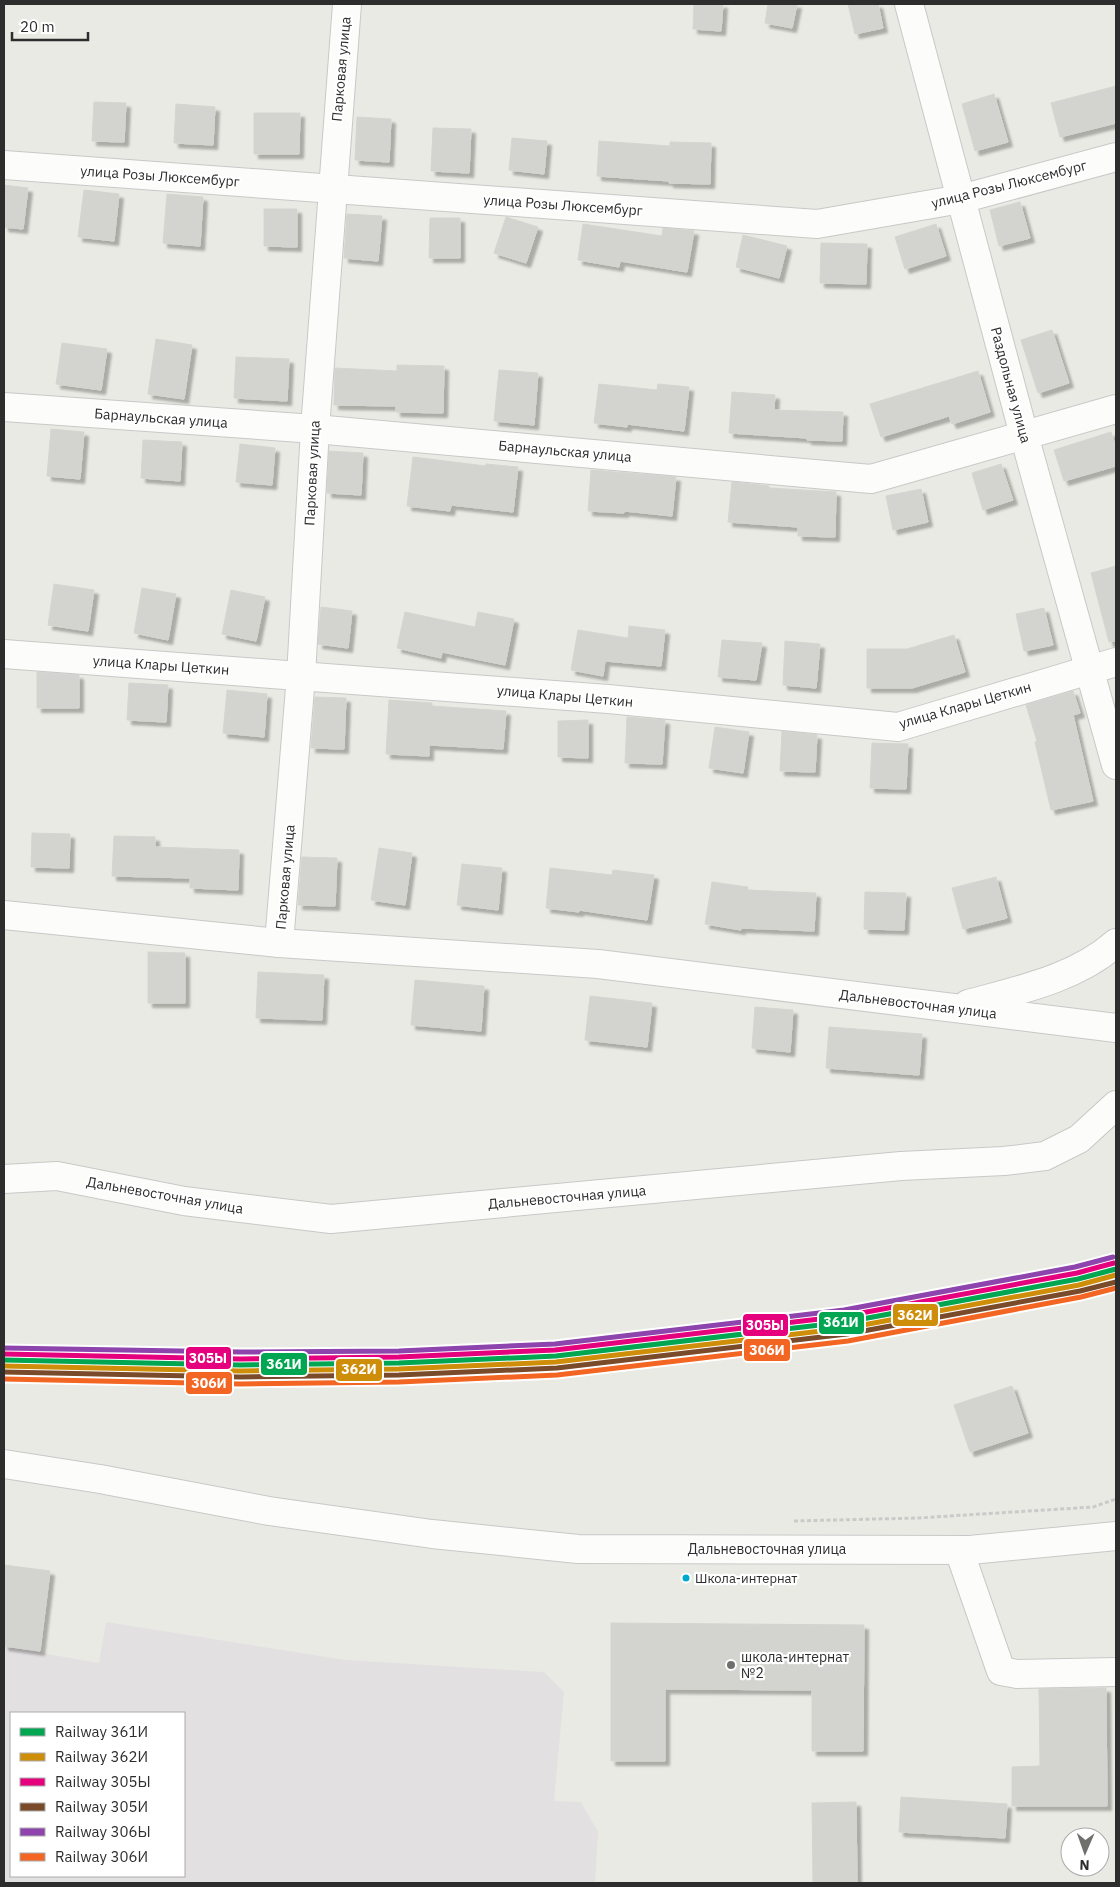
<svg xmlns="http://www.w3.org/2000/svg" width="1120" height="1887" viewBox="0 0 1120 1887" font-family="'IBM Plex Sans',sans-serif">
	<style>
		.industrial { fill: #e3e0e2; fill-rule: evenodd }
		.building { fill: #d3d3cf; stroke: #d5d5d0; filter: url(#shadow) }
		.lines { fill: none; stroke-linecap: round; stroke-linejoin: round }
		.minor-casing { stroke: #c8c8c8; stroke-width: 30 }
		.path { stroke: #cacac9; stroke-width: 3; stroke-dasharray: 4 2.5; stroke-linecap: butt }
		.minor { stroke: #fcfcfb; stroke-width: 28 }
		.rail-1-casing { stroke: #fff; stroke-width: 9 }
		.rail-2-casing { stroke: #fff; stroke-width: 9 }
		.rail-3-casing { stroke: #fff; stroke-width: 9 }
		.rail-4-casing { stroke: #fff; stroke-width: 9 }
		.rail-5-casing { stroke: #fff; stroke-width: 9 }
		.rail-6-casing { stroke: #fff; stroke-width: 9 }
		.rail-1 { stroke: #00a651; stroke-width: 5 }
		.rail-2 { stroke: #cf8e09; stroke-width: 5 }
		.rail-3 { stroke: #e5007d; stroke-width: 5 }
		.rail-4 { stroke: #7a4b2a; stroke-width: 5 }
		.rail-5 { stroke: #8e44ad; stroke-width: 5 }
		.rail-6 { stroke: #f26522; stroke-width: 5 }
		.bus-dot { fill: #00a9ce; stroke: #fff; stroke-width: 2 }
		.poi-dot { fill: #6f6f6d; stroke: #fff; stroke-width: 2 }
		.labels { text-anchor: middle; stroke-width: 4.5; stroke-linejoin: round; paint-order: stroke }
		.bus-label { font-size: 13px; fill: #2d2d2d; stroke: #fff; text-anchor: start }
		.street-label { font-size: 14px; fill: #2d2d2d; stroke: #fff }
		.poi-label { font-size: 14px; fill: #2d2d2d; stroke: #fff; text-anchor: start }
		.line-badge { stroke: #fff; stroke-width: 2 }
		.badge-label { font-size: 14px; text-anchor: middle; font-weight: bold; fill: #fff }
	</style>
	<defs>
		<filter id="shadow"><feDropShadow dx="4.5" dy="4.5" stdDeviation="1" flood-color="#0004"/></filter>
	</defs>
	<rect width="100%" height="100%" fill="#eaeae4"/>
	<path class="industrial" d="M4,1565L50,1571L40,1651L42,1653L99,1663L106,1622L345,1660L544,1672L564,1692L554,1801L581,1802L598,1832L595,1883H4ZM11,1713H184V1876H11Z"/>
	<g class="building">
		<path d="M694,4H723L721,31L693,29Z"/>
		<path d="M768,4H797L792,28L765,23Z"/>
		<path d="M848,4H878L883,28L855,34Z"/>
		<path d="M1116,86V123L1060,137L1051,103Z"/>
		<path d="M994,94L1008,142L975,151L962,104Z"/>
		<path d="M94,102L126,103L124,142L92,141Z"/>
		<path d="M176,104L215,107L213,145L174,143Z"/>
		<path d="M254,113H300L299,154H254Z"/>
		<path d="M357,117L391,119L389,162L355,160Z"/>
		<path d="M433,128L471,129L469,173L431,171Z"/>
		<path d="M512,138L547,141L544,174L509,170Z"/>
		<path d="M599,141L670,146V142L711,143L710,184L669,183V181L597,176Z"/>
		<path d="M4,185L28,188L23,229L4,227Z"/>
		<path d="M84,190L119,194L114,241L78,237Z"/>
		<path d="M167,194L203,197L200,246L163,243Z"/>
		<path d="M1020,202L1030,238L999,246L990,210Z"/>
		<path d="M264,209H297V247L264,246Z"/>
		<path d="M347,214L382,216L378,261L344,258Z"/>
		<path d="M506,217L538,227L526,263L494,253Z"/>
		<path d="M430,218H460V258H429Z"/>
		<path d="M583,224L662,236L663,228L694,231L687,272L620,261L619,267L578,260Z"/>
		<path d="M936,224L946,256L905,269L895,237Z"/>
		<path d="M743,235L787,246L779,278L736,267Z"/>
		<path d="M821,243L867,244L866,284L820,283Z"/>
		<path d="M1052,330L1069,383L1038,393L1021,340Z"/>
		<path d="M156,339L192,345L184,399L148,394Z"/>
		<path d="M62,343L107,349L101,390L56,384Z"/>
		<path d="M236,357L289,359L287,401L234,398Z"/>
		<path d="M397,365L444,366L443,413L396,412V406L334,405L335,368L397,371Z"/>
		<path d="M499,370L538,373L534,425L494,421Z"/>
		<path d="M978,371L990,412L952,424L949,416L881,437L870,404Z"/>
		<path d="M599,384L657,390L658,384L689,387L684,431L627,424V427L594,423Z"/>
		<path d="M732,392L775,395L774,410L843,412L842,441L807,440V438L729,433Z"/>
		<path d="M51,429L84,432L80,479L47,476Z"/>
		<path d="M1111,432L1116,448V466L1064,481L1054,450Z"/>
		<path d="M143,440L182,442L180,481L141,478Z"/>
		<path d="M240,444L275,448L272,485L236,482Z"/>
		<path d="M329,451L363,453L361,495L327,493Z"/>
		<path d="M413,457L486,466V464L518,467L513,512L451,505L450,511L407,506Z"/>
		<path d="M1001,464L1013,500L983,510L972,473Z"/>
		<path d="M591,470L676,477L672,516L624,511V513L588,511Z"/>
		<path d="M732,482L769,486V488L836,492L835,537L798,536V527L728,522Z"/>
		<path d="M921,489L928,522L893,530L886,496Z"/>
		<path d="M1116,566V641L1109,642L1091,573Z"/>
		<path d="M54,584L94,590L88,631L48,625Z"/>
		<path d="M142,588L176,594L168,640L134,633Z"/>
		<path d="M231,590L265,597L256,641L222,634Z"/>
		<path d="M321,607L352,611L348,648L318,644Z"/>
		<path d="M1044,608L1053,645L1024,651L1016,614Z"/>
		<path d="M405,612L475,627L478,612L514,619L505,665L442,652L441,658L397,648Z"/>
		<path d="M629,626L665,630L661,666L605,661L603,676L571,670L578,630L628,638Z"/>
		<path d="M954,635L965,672L912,688H867V649H907Z"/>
		<path d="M722,640L762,643L756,680L718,677Z"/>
		<path d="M785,641L820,644L816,688L783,685Z"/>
		<path d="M37,672L79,675V708H37Z"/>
		<path d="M129,683L168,685L166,722L127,720Z"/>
		<path d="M227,690L267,694L264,737L223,733Z"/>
		<path d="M1073,691L1080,713L1073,715L1093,801L1051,810L1035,742L1037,741L1026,705Z"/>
		<path d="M315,697L346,698L344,749L311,748Z"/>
		<path d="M389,700L432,703V706L506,711L503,749L429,745V756L386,754Z"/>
		<path d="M627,717L665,720L662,764L625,763Z"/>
		<path d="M588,720V758L558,757V721Z"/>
		<path d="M715,727L749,732L743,773L709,768Z"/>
		<path d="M782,731L817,735L815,772L780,771Z"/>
		<path d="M872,743L908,744L906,789L870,788Z"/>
		<path d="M32,833L70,834L69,868L31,867Z"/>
		<path d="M114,836L155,837V847L239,850L238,890L190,888V878L112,876Z"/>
		<path d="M379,848L412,853L405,905L371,900Z"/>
		<path d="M302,857L337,858L335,906L298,905Z"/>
		<path d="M462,864L502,868L498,910L457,905Z"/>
		<path d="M550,868L612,875L613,870L654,875L647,920L579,910V912L546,908Z"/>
		<path d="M996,877L1007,918L963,929L952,888Z"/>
		<path d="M712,882L748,887L747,890L816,893L814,931L741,928V930L705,924Z"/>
		<path d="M865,892L906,893L904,930L864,929Z"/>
		<path d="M148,952L185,953V1003H148Z"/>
		<path d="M258,972L324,975L322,1020L256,1018Z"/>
		<path d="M415,980L484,986L481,1031L411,1025Z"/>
		<path d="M590,996L652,1003L647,1047L585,1040Z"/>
		<path d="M755,1007L793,1010L790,1052L752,1048Z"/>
		<path d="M829,1027L922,1034L919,1075L826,1068Z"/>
		<path d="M1012,1386L1028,1433L970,1452L954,1405Z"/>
		<path d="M4,1565L50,1571L40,1651L4,1646Z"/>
		<path d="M611,1623L864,1625L863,1751H812V1690L665,1689V1761H611Z"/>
		<path d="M1106,1688L1107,1806H1012V1767L1040,1766L1039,1689Z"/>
		<path d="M901,1797L1007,1804L1005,1838L899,1832Z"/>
		<path d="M856,1802L857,1883H813L812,1803Z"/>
	</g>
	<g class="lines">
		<defs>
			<g id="minor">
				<path d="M909,4L1024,435L1116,765"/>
				<path d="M4,165L817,224L961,199L1116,157"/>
				<path d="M4,407L315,429L871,479L1116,409"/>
				<path d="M4,654L608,699L898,727L1116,662"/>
				<path d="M4,915L279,943L598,964L1116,1028"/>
				<path d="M279,943L301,676L315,429L347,4"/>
				<path d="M968,1004C1019,990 1075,979 1116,943"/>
				<path d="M4,1179L57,1176L184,1201L331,1219L901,1166L1004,1161L1045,1156L1079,1139L1116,1105"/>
				<path d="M4,1464L100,1479L269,1511L432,1534L578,1549L970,1550L1116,1536"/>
				<path d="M959,1550L1001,1671L1017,1674L1116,1672"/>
			</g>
		</defs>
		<use href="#minor" class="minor-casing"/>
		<path class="path" d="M794,1521L918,1518L1093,1507L1116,1499"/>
		<use href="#minor" class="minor"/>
		<defs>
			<path id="rail-1" d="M4,1360L240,1365L399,1363L556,1356L846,1322L1078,1279L1116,1269"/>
			<path id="rail-2" d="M4,1366L240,1371L399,1369L556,1362L847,1328L1079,1285L1116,1275"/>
			<path id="rail-3" d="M4,1354L240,1359L399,1357L555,1350L845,1316L1077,1273L1114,1263"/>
			<path id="rail-4" d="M4,1372L240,1377L399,1375L557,1368L847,1334L1080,1291L1116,1282"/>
			<path id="rail-5" d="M4,1348L240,1352L399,1351L555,1344L844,1310L1075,1267L1113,1257"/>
			<path id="rail-6" d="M4,1379L240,1384L399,1382L557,1375L848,1341L1081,1297L1116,1288"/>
		</defs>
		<use href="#rail-1" class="rail-1-casing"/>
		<use href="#rail-2" class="rail-2-casing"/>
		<use href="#rail-3" class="rail-3-casing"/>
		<use href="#rail-4" class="rail-4-casing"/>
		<use href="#rail-5" class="rail-5-casing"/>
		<use href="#rail-6" class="rail-6-casing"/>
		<use href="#rail-1" class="rail-1"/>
		<use href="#rail-2" class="rail-2"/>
		<use href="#rail-3" class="rail-3"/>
		<use href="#rail-4" class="rail-4"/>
		<use href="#rail-5" class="rail-5"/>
		<use href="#rail-6" class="rail-6"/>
	</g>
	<circle class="bus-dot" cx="686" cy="1578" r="4.5"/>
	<circle class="poi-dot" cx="731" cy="1665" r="5"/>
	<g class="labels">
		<g class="bus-label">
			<text x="695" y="1583">Школа-интернат</text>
		</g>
		<g class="street-label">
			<text transform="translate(341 69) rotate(-85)" y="5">Парковая улица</text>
			<text transform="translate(160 176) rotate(4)" y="5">улица Розы Люксембург</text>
			<text transform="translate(1009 184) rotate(-14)" y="5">улица Розы Люксембург</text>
			<text transform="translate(563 205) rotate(4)" y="5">улица Розы Люксембург</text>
			<text transform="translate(1011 385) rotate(75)" y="5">Раздольная улица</text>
			<text transform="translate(161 418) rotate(4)" y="5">Барнаульская улица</text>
			<text transform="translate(565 451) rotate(5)" y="5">Барнаульская улица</text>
			<text transform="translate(312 473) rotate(-87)" y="5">Парковая улица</text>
			<text transform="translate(161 665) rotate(4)" y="5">улица Клары Цеткин</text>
			<text transform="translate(565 696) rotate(5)" y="5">улица Клары Цеткин</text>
			<text transform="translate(965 705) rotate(-16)" y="5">улица Клары Цеткин</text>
			<text transform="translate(285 877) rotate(-85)" y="5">Парковая улица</text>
			<text transform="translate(918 1004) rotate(7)" y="5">Дальневосточная улица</text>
			<text transform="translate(165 1195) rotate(10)" y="5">Дальневосточная улица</text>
			<text transform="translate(567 1197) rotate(-5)" y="5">Дальневосточная улица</text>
			<text x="767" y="1554">Дальневосточная улица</text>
		</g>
		<g class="poi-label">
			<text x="741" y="1662">школа-интернат<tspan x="741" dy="16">№2</tspan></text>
		</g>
	</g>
	<g class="line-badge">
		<rect x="892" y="1303" width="47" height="24" rx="5" fill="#cf8e09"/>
		<rect x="818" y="1311" width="47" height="24" rx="5" fill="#00a651"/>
		<rect x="742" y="1313" width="47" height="24" rx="5" fill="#e5007d"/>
		<rect x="743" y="1338" width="48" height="24" rx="5" fill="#f26522"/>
		<rect x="185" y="1346" width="47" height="24" rx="5" fill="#e5007d"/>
		<rect x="260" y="1352" width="48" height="24" rx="5" fill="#00a651"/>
		<rect x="335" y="1358" width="48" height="24" rx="5" fill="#cf8e09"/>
		<rect x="185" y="1371" width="48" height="24" rx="5" fill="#f26522"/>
	</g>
	<g class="badge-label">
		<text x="915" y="1320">362И</text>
		<text x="841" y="1327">361И</text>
		<text x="765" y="1330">305Ы</text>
		<text x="767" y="1355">306И</text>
		<text x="208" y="1363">305Ы</text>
		<text x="284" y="1369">361И</text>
		<text x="359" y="1374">362И</text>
		<text x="209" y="1388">306И</text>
	</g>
	<rect width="1120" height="1887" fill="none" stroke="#2d2d2d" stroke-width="10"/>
	<rect x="10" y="1712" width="175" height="165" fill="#ffffff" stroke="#ababab"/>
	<rect x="20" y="1728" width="25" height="8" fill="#00a651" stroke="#ababab"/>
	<text x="55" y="1737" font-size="15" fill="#2d2d2d">Railway 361И</text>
	<rect x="20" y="1753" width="25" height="8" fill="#cf8e09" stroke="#ababab"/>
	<text x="55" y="1762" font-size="15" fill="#2d2d2d">Railway 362И</text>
	<rect x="20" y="1778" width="25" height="8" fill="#e5007d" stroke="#ababab"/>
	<text x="55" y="1787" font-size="15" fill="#2d2d2d">Railway 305Ы</text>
	<rect x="20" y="1803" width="25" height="8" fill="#7a4b2a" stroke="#ababab"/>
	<text x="55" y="1812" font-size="15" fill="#2d2d2d">Railway 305И</text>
	<rect x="20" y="1828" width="25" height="8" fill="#8e44ad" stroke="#ababab"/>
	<text x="55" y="1837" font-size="15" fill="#2d2d2d">Railway 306Ы</text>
	<rect x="20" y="1853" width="25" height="8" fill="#f26522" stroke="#ababab"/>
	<text x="55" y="1862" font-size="15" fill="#2d2d2d">Railway 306И</text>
	<g transform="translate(1085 1852) rotate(182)"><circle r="24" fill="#ffffff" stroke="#ababab"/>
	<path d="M0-4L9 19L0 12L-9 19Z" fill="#6f6f6d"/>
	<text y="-8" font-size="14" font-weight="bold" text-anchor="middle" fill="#2d2d2d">N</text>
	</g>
	<path d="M12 32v8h76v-8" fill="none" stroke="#2d2d2d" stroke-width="2.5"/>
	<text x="20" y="32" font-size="15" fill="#2d2d2d" stroke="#ffffff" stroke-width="4" paint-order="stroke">20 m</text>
</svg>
